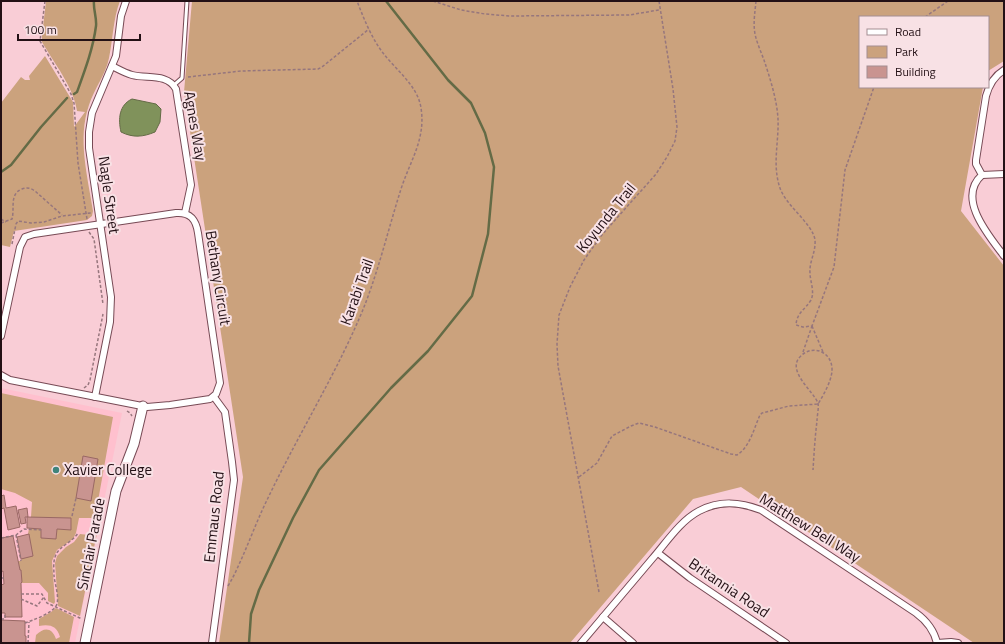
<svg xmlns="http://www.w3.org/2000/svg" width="1005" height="644" viewBox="0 0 1005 644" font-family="'Titillium Web',sans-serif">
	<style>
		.built { fill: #ffc0ce }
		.green { fill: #cba27d }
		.water { fill: #80925b; stroke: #646b46 }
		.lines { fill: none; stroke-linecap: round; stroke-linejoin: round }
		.stream { stroke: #646b46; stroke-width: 2.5 }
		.building { fill: #c99490; stroke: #996864 }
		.lane-casing { stroke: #774a55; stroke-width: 5 }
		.street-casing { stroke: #774a55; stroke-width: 8 }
		.secondary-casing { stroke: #774a55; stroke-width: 11 }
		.path { stroke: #96767d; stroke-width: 1.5; stroke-dasharray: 3 2; stroke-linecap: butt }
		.lane { stroke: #fff; stroke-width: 3 }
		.street { stroke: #fff; stroke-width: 6 }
		.secondary { stroke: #fff; stroke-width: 9 }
		.poi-dot { fill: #3f847b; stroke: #f8e1e5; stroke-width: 1.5 }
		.labels { text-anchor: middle; stroke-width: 4; stroke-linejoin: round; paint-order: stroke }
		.street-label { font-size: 15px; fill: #231015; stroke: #f8e1e5 }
		.poi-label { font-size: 15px; fill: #231015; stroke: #f8e1e5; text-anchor: start }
	</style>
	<rect width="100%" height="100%" fill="#f9cdd6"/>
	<path class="built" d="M1,388L122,413L75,643H1Z"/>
	<g class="green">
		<path d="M46,1H120C113,19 113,39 109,58C106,74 94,89 89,105C77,139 88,177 93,211L92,216L87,220L14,231L10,247L1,245V103L21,77L25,80H30L29,76L45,56L73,102L74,127L85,112L77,111C74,88 54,63 42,42V36Z"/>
		<path d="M192,1H1004V61L988,71V17H860V87H983L961,211L1004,266V643H974L741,487L693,499L570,643H219L243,477L184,92Z"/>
		<path d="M1,393L113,417L95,518H79L76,533L73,539L57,550L52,561L55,602L54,604L48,601V593L39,583H21L18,561H21L28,534L31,517L32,502L15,493L1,489Z"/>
		<path d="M91,527L98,528L80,616L58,606L55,563L57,556L66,547L74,542L80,534L89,535Z"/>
		<path d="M56,608L74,617L69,643H35L36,635C44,627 52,627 56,639L60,637C57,626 50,624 39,626V619L51,612Z"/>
	</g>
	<path class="water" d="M132,99L156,104L161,109L160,122L155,132C143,137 133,138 121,132C118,119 119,105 132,99Z"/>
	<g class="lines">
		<g class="stream">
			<path d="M74,94L77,92C85,70 93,49 96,26C97,18 93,9 94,1"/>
			<path d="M1,172L11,165L41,127L67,98"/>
			<path d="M249,643L251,614L259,590L293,518L319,470L391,388L428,351L472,296L488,234L494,167L485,133L471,103L448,80L386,1"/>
		</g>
	</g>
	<g class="building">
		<path d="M83,456L98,459L91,501L76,498Z"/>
		<path d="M4,495L6,508L16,506L20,527L8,530L4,508L1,509V496Z"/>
		<path d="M27,508L28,517H25L26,523L21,524L18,510Z"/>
		<path d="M27,517L71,518V530L57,529L56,539L41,538V529L27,528Z"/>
		<path d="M29,534L33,556L21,559L17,537Z"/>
		<path d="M13,536L20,570H21L22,582L21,583L22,617H5V613H1V585L4,584L3,571L1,572V538Z"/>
		<path d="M1,620L25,621V636H26V643H1Z"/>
	</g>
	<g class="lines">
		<defs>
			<path id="lane" d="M174,85L182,78L187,1"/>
			<g id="street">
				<path d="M112,66C118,69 125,73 132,75C147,79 167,73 176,89L191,185L185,213"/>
				<path d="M1004,70C994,76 989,85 986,96L976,160V164L982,175C956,198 989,236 1004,256"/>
				<path d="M982,175L1004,174"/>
				<path d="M1,336L20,247L25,237L34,234L176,213C190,212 196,219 198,233L220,383L216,394L210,399L170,405L147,407L10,380L1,375"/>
				<path d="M95,397L110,322L111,297L89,148V132L92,113L116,56L121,16L126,1"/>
				<path d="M658,553L690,578L786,643"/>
				<path d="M603,617L633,643"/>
				<path d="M212,643L234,480L232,462L225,412L214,397"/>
				<path d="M581,643C605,615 628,587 652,559C666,543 680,521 699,511C720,500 740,502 761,510L916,613C927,621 934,630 937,643"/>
				<path d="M937,643L951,642L958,643"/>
			</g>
			<path id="secondary" d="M85,643L116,491L134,444L143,406"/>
		</defs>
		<use href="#lane" class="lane-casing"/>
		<use href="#street" class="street-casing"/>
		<use href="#secondary" class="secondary-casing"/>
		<g class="path">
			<path d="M45,1L40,41L71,94L74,103L78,163L87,219"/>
			<path d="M433,1L461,10L485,14L510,16L629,15L659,10"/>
			<path d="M756,1C755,12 753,23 755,34C757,43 761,52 764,60C770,78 777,100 778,119C779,142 772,165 780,188C786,206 813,224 815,240C816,252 809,262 810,273C810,281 815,292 811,300C805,310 797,312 796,325L803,327L812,326L834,267L845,170L874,87"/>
			<path d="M925,17L948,1"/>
			<path d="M188,77L241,71L318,69L322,67L369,29"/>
			<path d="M1,219L6,222"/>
			<path d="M1,223L12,219C15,208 9,194 22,189C27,187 31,188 35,191L62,215"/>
			<path d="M89,232L94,239L103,304"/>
			<path d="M12,244L16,224L18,221L31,223L44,222L62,216L91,213"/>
			<path d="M812,326L823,352"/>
			<path d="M803,352L812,326"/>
			<path d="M84,388L88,385L90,380L103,314"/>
			<path d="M127,411L130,413L132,416"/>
			<path d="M579,477L597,463L612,436L631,426L639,423L655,427L731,454L737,455C750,447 754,428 760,415L762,413L789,406L818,404C824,394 831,382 832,371C833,351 811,343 799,358C788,372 813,391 818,403C819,408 817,416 817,421C815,437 814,454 813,470"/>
			<path d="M72,516L76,498"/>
			<path d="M16,535L21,561"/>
			<path d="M1,538L16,535L24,529L41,530"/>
			<path d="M1,578H4"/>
			<path d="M228,586C233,578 237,569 241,560C250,540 258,518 268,498C298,435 335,376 362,312C378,273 388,230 401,189C410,161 426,139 421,108C418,86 396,70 383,53C371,37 364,19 357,1"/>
			<path d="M599,592L558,366L557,344L559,315L570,287L584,260L601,236L656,174L667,157L675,141L677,127L673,89L659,1"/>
			<path d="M21,594H42L47,603L82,619"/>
			<path d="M21,599L37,606L44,597"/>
			<path d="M1,619H5V613"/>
			<path d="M25,623C33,620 54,613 57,604C59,596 55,584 54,576C54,570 53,563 55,557C58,546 72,543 78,533"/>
			<path d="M28,643L29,622"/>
		</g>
		<use href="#lane" class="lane"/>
		<use href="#street" class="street"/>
		<use href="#secondary" class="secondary"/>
	</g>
	<circle class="poi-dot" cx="56" cy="470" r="4"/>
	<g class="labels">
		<g class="street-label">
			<text transform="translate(195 126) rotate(80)" y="5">Agnes Way</text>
			<text transform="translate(109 195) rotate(82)" y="5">Nagle Street</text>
			<text transform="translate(606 218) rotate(-51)" y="5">Koyunda Trail</text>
			<text transform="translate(218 278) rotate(81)" y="5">Bethany Circuit</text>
			<text transform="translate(357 292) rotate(-70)" y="5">Karabi Trail</text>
			<text transform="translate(214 517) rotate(-84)" y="5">Emmaus Road</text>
			<text transform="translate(810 528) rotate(32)" y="5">Matthew Bell Way</text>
			<text transform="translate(91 544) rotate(-79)" y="5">Sinclair Parade</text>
			<text transform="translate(729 588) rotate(34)" y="5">Britannia Road</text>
		</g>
		<g class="poi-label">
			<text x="64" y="475">Xavier College</text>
		</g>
	</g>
	<rect width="1005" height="644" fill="none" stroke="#231015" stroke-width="4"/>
	<rect x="859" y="16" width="130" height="72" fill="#f8e1e5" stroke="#a38d92"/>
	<rect x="867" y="29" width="20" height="6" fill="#ffffff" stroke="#a38d92"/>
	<text x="895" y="36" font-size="12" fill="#231015">Road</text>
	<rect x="867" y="46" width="20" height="12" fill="#cba27d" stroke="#a38d92"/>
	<text x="895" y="56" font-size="12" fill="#231015">Park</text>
	<rect x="867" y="66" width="20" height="12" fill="#c99490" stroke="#a38d92"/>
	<text x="895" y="76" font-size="12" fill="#231015">Building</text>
	<path d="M18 34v6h122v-6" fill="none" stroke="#231015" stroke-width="2"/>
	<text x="24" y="34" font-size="12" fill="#231015" stroke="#f8e1e5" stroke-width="3" paint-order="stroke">100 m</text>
</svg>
